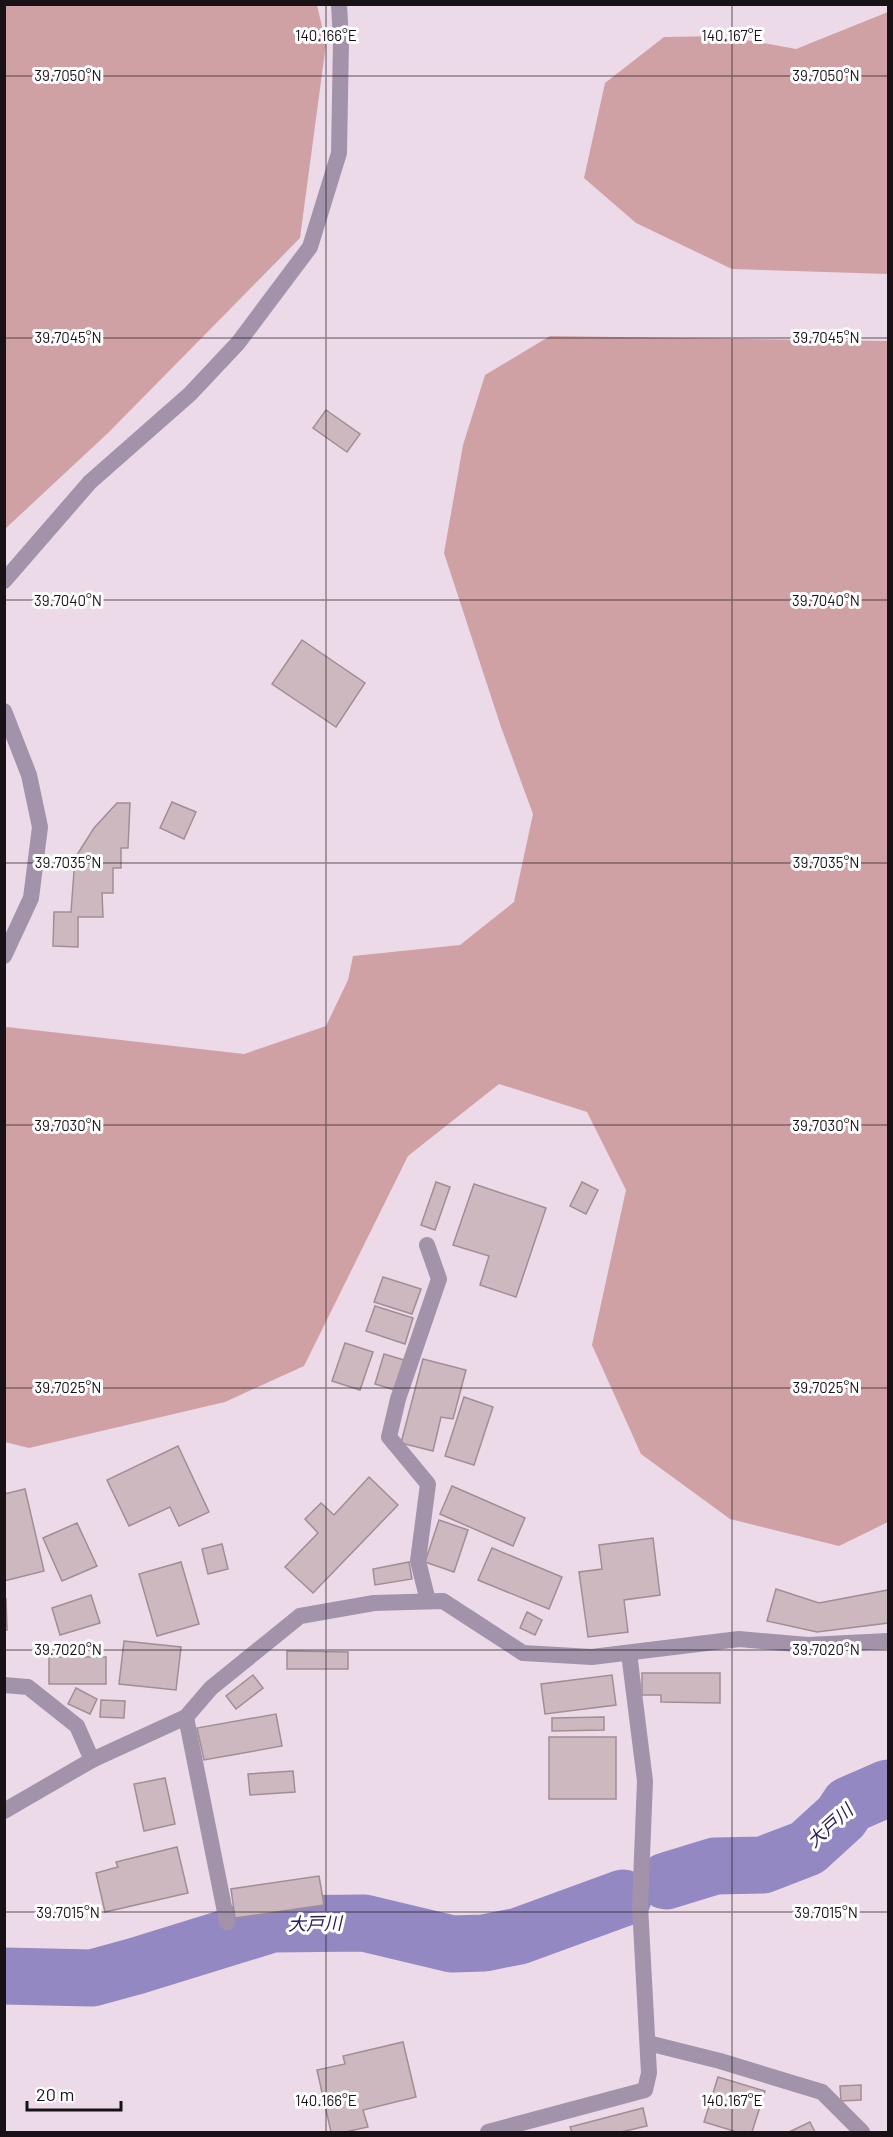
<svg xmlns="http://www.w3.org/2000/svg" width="893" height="2137" viewBox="0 0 893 2137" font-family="Barlow,'Noto Sans JP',sans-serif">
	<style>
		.green { fill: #d0a1a4 }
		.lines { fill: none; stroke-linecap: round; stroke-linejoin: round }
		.river { stroke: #9388c1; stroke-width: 57 }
		.building { fill: #ceb8c0; stroke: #a28d95; stroke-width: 1.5 }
		.minor { stroke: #a293ab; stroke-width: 16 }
		.ticks { fill: none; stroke: #181216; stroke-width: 1.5; stroke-opacity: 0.45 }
		.labels { text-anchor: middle; stroke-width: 6; stroke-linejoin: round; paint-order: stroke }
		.water-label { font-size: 18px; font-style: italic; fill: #2f195d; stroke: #fff }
		.ticks-label { font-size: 15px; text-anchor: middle; fill: #181216; stroke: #fff; stroke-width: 6; stroke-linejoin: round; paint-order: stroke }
	</style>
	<rect width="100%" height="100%" fill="#ecdae8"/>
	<g class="green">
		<path d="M5,4L317,5L326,44L300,238L108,433L5,529Z"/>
		<path d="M888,12V274L732,269L636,223L584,178L605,83L664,37L724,36L796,49Z"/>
		<path d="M550,336L888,341V1522L839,1546L730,1519L641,1454L592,1345L626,1190L587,1112L499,1084L408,1156L304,1366L225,1402L29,1448L5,1442L4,1030L7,1027L244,1054L326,1026L348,980L353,956L460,945L514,902L533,814L501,727L444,553L463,445L485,375Z"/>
	</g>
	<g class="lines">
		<g class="river">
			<path d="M666,1881L715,1866L763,1865L807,1848L841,1817L849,1805L888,1788"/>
			<path d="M4,1976L92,1978L136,1966L272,1924L364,1923L452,1944L484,1943L519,1936L623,1898"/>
		</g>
	</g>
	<g class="building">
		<path d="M326,410L360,434L347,452L313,428Z"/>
		<path d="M302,640L365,683L336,727L272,684Z"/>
		<path d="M172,802L196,812L184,839L160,828Z"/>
		<path d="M117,803H130L128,848H121V868H113V893H102L103,917H78V947L53,946L54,912H71L75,858L94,828Z"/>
		<path d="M436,1182L450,1187L435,1230L421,1225Z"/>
		<path d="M582,1182L598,1190L586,1214L570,1206Z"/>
		<path d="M474,1184L546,1208L516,1297L480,1285L489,1256L453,1245Z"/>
		<path d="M383,1277L421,1289L412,1314L374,1302Z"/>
		<path d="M375,1306L413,1318L405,1344L366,1331Z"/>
		<path d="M345,1343L373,1352L360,1390L332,1381Z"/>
		<path d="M384,1354L404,1360L395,1390L375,1384Z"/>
		<path d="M423,1359L466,1370L453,1419L441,1417L433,1451L401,1443Z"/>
		<path d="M464,1397L493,1407L474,1465L445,1456Z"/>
		<path d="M178,1446L209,1512L179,1526L170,1507L129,1526L107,1480Z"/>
		<path d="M369,1477L398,1505L313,1593L285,1567L318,1533L305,1519L321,1503L334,1515Z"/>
		<path d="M452,1486L525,1518L513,1546L440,1514Z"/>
		<path d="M25,1489L44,1571L4,1581V1494Z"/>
		<path d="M439,1520L468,1530L454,1572L425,1562Z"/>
		<path d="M77,1523L97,1566L62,1581L43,1538Z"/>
		<path d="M653,1538L660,1595L624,1600L628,1632L588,1637L579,1572L602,1569L599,1545Z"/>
		<path d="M222,1544L228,1569L208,1574L202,1549Z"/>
		<path d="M492,1548L562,1577L549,1609L478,1580Z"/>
		<path d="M181,1562L199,1624L157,1636L139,1574Z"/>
		<path d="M409,1562L412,1579L375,1585L373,1569Z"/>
		<path d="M776,1589L819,1603L888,1590V1623L817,1632L767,1621Z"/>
		<path d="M91,1595L100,1623L60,1635L52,1608Z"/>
		<path d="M4,1599H6L7,1630H4Z"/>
		<path d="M527,1612L542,1620L535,1635L520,1628Z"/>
		<path d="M124,1641L181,1647L176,1690L119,1684Z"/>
		<path d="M287,1651L348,1652V1669H287Z"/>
		<rect x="49" y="1657" width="57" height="27"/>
		<path d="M642,1673H720V1703L661,1702V1695H642Z"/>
		<path d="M253,1675L263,1688L236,1709L226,1696Z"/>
		<path d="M612,1675L616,1705L545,1714L541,1684Z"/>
		<path d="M76,1688L97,1699L90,1714L68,1704Z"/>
		<path d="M101,1700L125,1701L124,1718L100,1717Z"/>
		<path d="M276,1714L282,1746L204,1760L197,1728Z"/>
		<path d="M604,1717V1730L552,1731V1718Z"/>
		<rect x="549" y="1737" width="67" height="62"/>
		<path d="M293,1771L295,1792L250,1795L248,1774Z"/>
		<path d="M165,1778L175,1824L144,1831L134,1784Z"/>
		<path d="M177,1847L188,1893L105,1912L96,1873L118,1867L116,1862Z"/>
		<path d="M319,1876L324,1905L235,1918L231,1889Z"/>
		<path d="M403,2042L416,2097L363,2110L368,2127L345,2132H331L317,2070L345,2064L343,2056Z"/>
		<path d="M718,2077L765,2091L752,2132H737L704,2122Z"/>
		<path d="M861,2085V2100L841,2101L840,2086Z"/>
		<path d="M643,2108L647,2126L621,2132H572L570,2127Z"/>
		<path d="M810,2122L815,2132H789Z"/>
	</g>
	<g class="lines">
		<g class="minor">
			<path d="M4,581L90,482L190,394L238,343L310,247L339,153L341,41L339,4"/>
			<path d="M4,711L29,775L40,827L31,898L4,956"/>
			<path d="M427,1245L439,1279L398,1399L389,1437L428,1484L418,1561L428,1601"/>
			<path d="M4,1685L28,1687L77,1726L92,1760"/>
			<path d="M186,1717L227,1922"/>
			<path d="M4,1811L92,1760L186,1717L211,1688L300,1616L374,1603L443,1601L523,1653L592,1657L739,1639L808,1645L888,1641"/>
			<path d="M648,2043L720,2061L822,2092L862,2132"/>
			<path d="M488,2132L645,2090L649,2073L640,1906L645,1781L629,1653"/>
		</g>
	</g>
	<path class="ticks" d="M326,4V2132M732,4V2132M4,76H888M4,338H888M4,600H888M4,863H888M4,1125H888M4,1388H888M4,1650H888M4,1912H888"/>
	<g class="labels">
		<g class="water-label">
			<text transform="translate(830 1826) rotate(-42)" y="6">大戸川</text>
			<text transform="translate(315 1924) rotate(-1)" y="6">大戸川</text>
		</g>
	</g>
	<g class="ticks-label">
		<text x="326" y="41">140.166°E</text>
		<text x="732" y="41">140.167°E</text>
		<text x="68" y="81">39.7050°N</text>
		<text x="826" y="81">39.7050°N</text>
		<text x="68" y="343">39.7045°N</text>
		<text x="826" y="343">39.7045°N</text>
		<text x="68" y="606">39.7040°N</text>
		<text x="826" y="606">39.7040°N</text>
		<text x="68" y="868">39.7035°N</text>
		<text x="826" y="868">39.7035°N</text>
		<text x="68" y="1131">39.7030°N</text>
		<text x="826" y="1131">39.7030°N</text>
		<text x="68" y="1393">39.7025°N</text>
		<text x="826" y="1393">39.7025°N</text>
		<text x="68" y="1655">39.7020°N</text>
		<text x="826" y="1655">39.7020°N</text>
		<text x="68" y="1918">39.7015°N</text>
		<text x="826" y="1918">39.7015°N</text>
		<text x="326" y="2106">140.166°E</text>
		<text x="732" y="2106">140.167°E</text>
	</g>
	<rect width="893" height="2137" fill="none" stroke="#181216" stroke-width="12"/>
	<path d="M27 2101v9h94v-9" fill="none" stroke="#181216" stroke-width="3"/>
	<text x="36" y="2101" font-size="18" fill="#181216" stroke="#ffffff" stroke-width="4.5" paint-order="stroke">20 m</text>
</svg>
